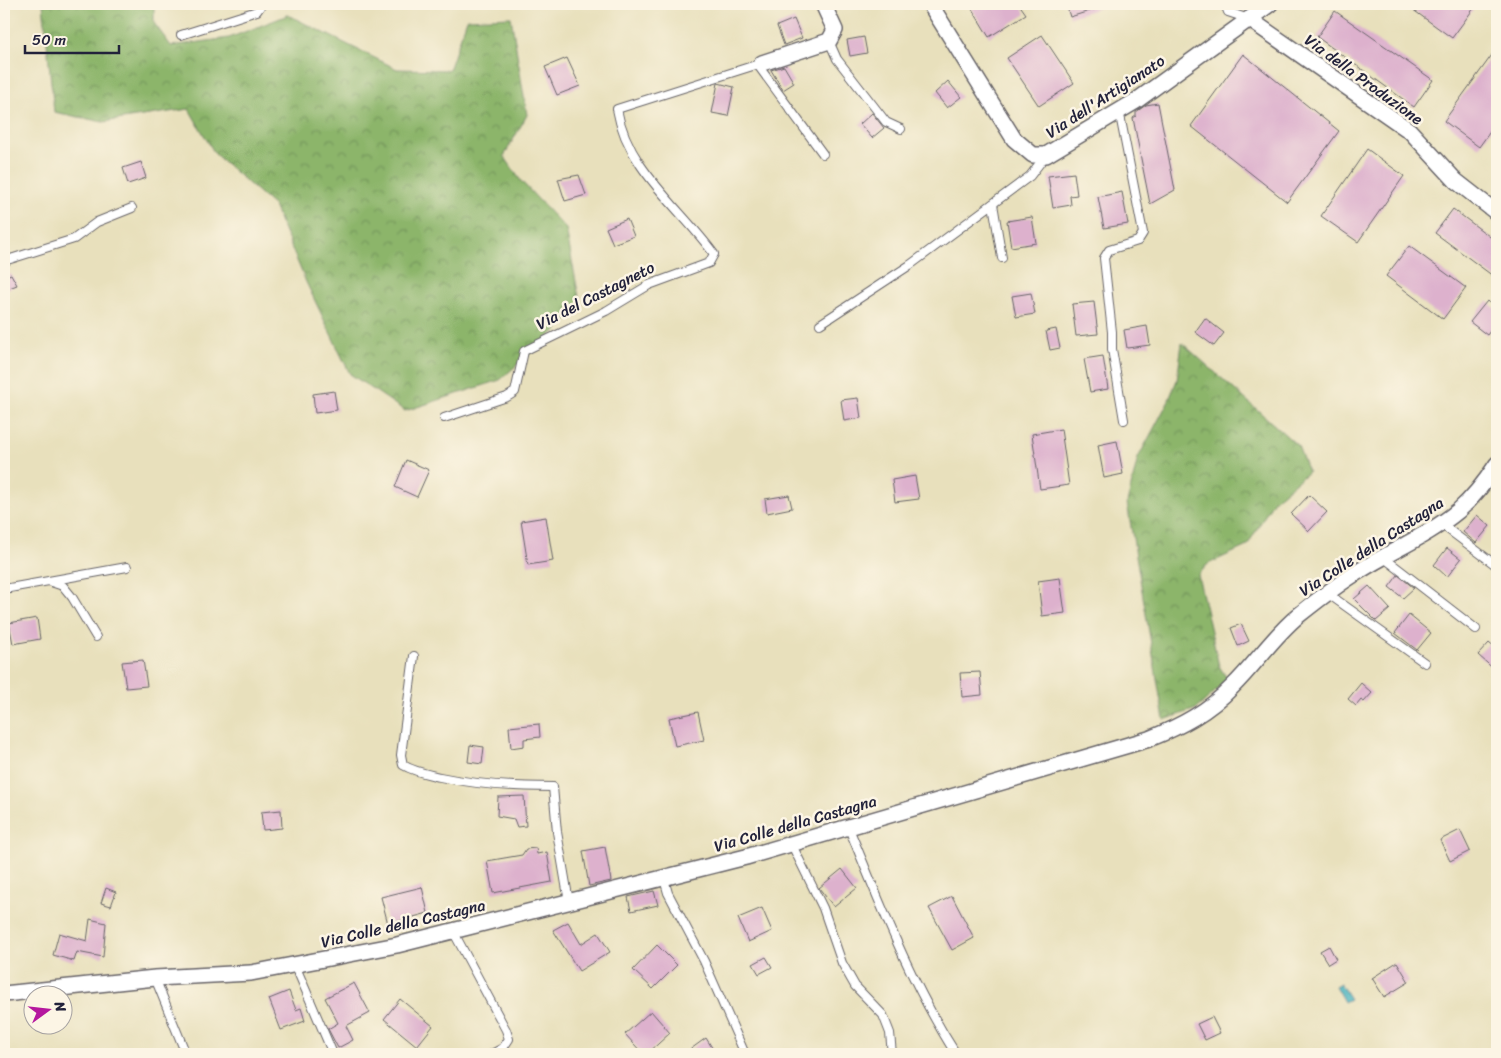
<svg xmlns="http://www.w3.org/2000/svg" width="1501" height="1058" viewBox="0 0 1501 1058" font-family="Sriracha,sans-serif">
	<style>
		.forest { fill: url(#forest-crowns); stroke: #576c53 }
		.water { fill: url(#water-ripples); stroke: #326a7c }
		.building { fill: #ddb1cd }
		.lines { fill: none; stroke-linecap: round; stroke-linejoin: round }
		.lane-casing { stroke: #676468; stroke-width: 10 }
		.street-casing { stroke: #676468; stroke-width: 18 }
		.lane { stroke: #fff; stroke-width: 8 }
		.street { stroke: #fff; stroke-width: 15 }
		.labels { text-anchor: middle; stroke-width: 5; stroke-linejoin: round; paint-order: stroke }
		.street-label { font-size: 16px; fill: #22223b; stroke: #fcf5e5 }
	</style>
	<defs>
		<pattern id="forest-crowns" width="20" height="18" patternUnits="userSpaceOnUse" patternTransform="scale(1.25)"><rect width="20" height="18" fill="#8cb56b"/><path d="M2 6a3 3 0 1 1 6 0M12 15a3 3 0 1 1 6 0" fill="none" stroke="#729359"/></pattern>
		<pattern id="water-ripples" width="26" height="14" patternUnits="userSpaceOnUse" patternTransform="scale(1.25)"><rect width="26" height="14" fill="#42b1bd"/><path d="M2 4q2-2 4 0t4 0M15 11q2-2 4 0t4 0" fill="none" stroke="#37909b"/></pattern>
	</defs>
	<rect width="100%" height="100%" fill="#fcf5e5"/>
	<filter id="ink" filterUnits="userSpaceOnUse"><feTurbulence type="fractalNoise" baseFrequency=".02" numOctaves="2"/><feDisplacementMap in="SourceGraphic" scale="10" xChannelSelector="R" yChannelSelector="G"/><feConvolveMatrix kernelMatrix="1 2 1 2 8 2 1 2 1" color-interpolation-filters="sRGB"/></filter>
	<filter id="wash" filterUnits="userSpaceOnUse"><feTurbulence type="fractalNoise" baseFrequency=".0096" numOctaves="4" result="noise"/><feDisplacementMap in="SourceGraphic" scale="20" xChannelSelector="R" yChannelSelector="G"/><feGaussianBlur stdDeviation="1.12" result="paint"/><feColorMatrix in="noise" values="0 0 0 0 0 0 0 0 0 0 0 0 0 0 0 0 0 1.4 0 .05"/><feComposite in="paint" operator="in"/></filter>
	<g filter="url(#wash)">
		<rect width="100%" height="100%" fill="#e8e0bc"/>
		<g class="forest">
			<path d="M154,4V23L171,46L229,38L288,15L397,69L449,70L467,19L511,17L527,115L504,156L521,181L566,229L581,308L500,380L405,411L350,374L306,282L274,206L215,154L189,109L103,122L54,112L43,4Z"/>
			<path d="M1182,343L1298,446L1308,472L1274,500L1247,546L1208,564L1198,575L1219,666L1228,680L1196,709L1164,720L1127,503L1138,458L1168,402L1177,380Z"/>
		</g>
		<path class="water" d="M1340,983L1350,999L1344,1002L1335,986Z"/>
		<g id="blocks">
			<g class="building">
				<path d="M969,4H1019L1026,14L989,37Z"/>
				<path d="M1066,4H1106V6L1070,17Z"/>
				<path d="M1405,4H1477L1452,38Z"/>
				<path d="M1335,11L1433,80L1414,107L1317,37Z"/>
				<path d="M794,19L802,38L784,45L777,26Z"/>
				<path d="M1042,35L1074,83L1039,106L1007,58Z"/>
				<path d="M864,37L867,53L850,56L847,40Z"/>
				<path d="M1497,48V122L1479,147L1444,121Z"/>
				<path d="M1243,54L1339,131L1287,202L1191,126Z"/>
				<path d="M567,58L580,86L557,95L545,67Z"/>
				<path d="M784,66L794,83L783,90L771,70Z"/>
				<path d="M948,81L961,97L947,108L935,93Z"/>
				<path d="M718,83L734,87L728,116L712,113Z"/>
				<path d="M1158,103L1175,190L1150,204L1133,118L1136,116V112L1146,105Z"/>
				<path d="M872,113L884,128L872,138L860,124Z"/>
				<path d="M1367,149L1404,176L1358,242L1321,216Z"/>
				<path d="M141,162L146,178L128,184L123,168Z"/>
				<path d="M1074,173L1077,195L1070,196L1071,205L1053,208L1048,176Z"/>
				<path d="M579,175L586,195L565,201L558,179Z"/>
				<path d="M1122,192L1128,224L1104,228L1098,197Z"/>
				<path d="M1453,209L1497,242V279L1435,233Z"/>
				<path d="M1032,217L1036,243L1011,247L1007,221Z"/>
				<path d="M627,219L634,236L613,244L606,228Z"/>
				<path d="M1409,246L1466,288L1443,319L1386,276Z"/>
				<path d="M11,274L17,285L4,290V277Z"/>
				<path d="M1031,293L1035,314L1016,317L1012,296Z"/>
				<path d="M1487,301L1497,310V322L1487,335L1470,322Z"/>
				<path d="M1094,302L1098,334L1076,336L1072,304Z"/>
				<path d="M1205,318L1224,333L1214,346L1195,332Z"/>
				<path d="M1147,326L1150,345L1127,348L1124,330Z"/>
				<path d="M1056,329L1060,348L1050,350L1046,331Z"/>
				<path d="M1103,356L1108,389L1090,392L1084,359Z"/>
				<path d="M334,391L337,410L315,413L313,394Z"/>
				<path d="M858,398L861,418L844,421L841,400Z"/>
				<path d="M1061,429L1069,485L1040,489L1032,434Z"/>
				<path d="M1117,441L1123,474L1104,478L1098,445Z"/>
				<path d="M406,460L429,470L417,497L395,487Z"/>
				<path d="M915,476L919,499L895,502L892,480Z"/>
				<path d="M789,495L792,508L767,513L765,499Z"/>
				<path d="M1309,495L1327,512L1309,531L1291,514Z"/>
				<path d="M1477,515L1490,526L1476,543L1463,532Z"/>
				<path d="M546,517L553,561L528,565L521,521Z"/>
				<path d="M1447,548L1461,559L1447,577L1434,565Z"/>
				<path d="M1398,575L1414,588L1403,598L1389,587Z"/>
				<path d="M1060,578L1065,613L1042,616L1038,581Z"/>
				<path d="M1369,586L1390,609L1376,621L1354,599Z"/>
				<path d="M1409,615L1431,633L1417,650L1395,633Z"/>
				<path d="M37,618L40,639L13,644L9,623Z"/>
				<path d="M1241,624L1249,641L1238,646L1231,628Z"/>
				<path d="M1489,643L1497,650V672L1478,655Z"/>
				<path d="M143,660L147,686L126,688L122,662Z"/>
				<path d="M980,672L982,695L962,697L960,673Z"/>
				<path d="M1361,683L1372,693L1364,702L1361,700L1356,706L1348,699Z"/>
				<path d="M698,712L704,740L675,746L669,718Z"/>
				<path d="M539,724L540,737L524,739V746L511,748L509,727Z"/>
				<path d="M470,745L484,747L482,764L468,762Z"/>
				<path d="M524,796L526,826L517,827L514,819L497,816L498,797Z"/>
				<path d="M281,810L282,828L263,830L261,812Z"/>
				<path d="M1460,830L1470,851L1450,861L1440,840Z"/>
				<path d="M605,847L611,881L589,886L583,851Z"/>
				<path d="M536,848L537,854L547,852L552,882L493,893L487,861L522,855L526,849Z"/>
				<path d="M842,869L857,888L834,907L819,888Z"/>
				<path d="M422,887L428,913L388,924L381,897Z"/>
				<path d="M106,888L116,892L111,906L101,903Z"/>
				<path d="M654,891L658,905L631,911L628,897Z"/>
				<path d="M952,896L974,938L952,950L929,908Z"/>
				<path d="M762,908L772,931L748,942L738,918Z"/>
				<path d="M90,919L106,923L103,957L77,952L74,961L53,955L59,933L87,941Z"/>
				<path d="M568,922L581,944L598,933L610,952L579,971L553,930Z"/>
				<path d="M657,945L677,965L653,989L633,970Z"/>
				<path d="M1329,946L1336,959L1328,964L1320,951Z"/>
				<path d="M766,957L772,967L759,974L753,964Z"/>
				<path d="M1397,962L1409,982L1384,997L1372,978Z"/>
				<path d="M354,983L370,1013L346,1026L353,1040L338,1048L328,1029L338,1023L325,998Z"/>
				<path d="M289,991L296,1010L301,1008L305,1021L281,1030L269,999Z"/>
				<path d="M400,999L433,1026L417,1046L384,1019Z"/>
				<path d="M651,1011L670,1033L647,1054H643L625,1034Z"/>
				<path d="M1212,1017L1220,1033L1205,1040L1197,1024Z"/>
				<path d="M706,1038L716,1054H684Z"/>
			</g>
		</g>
	</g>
	<g filter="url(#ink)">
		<use href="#blocks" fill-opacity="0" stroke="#676468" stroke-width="1"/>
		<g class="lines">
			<defs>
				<g id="lane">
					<path d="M1225,4L1228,12L1249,19"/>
					<path d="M181,35L257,11L262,4"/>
					<path d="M829,41L837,59L886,122L901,129"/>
					<path d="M757,64L823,154"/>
					<path d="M1119,110L1143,233L1138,241L1109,250L1104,258L1112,332V349L1124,420"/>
					<path d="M993,204L1002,258"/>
					<path d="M4,261L74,239L97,222L132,208"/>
					<path d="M820,324L910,265L1030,176L1046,155"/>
					<path d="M444,418L507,397L515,392L524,351L606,311L649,285L709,263L714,254C680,207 627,169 617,109L762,63"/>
					<path d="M1441,524L1497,566"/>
					<path d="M1383,557L1476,629"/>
					<path d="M51,582L63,586L72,597L96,637"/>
					<path d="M4,589L127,567"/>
					<path d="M1327,593L1425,663"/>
					<path d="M414,656L401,755L403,765C415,772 427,774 440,777C478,785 514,787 553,787L557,832L569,902"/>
					<path d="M848,826C880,903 911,984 956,1054"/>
					<path d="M791,843L823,908L842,963L855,986L883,1015L890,1033L892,1054"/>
					<path d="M664,879L668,893L704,961L745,1054"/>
					<path d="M453,931L506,1030L509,1039L503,1048L492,1054"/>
					<path d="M295,965L333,1054"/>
					<path d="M155,978L186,1054"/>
				</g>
				<g id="street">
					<path d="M930,4L1014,139L1033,155H1046L1136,101L1270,4"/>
					<path d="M1249,19L1410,131L1456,181L1497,213"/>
					<path d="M762,63L829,41L835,30L823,4"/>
					<path d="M4,994L155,978L251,973L397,945L746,857L1149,739C1181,726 1208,712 1232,687C1256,664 1273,636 1299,615C1319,599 1339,583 1361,570C1393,550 1429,535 1458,511C1473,498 1486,481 1497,464"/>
				</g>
			</defs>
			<use href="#lane" class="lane-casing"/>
			<use href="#street" class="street-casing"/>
			<use href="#lane" class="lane"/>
			<use href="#street" class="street"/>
		</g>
	</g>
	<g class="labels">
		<g class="street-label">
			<text transform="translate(1364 79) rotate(36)" y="6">Via della Produzione</text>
			<text transform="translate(1105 96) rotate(-33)" y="6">Via dell'Artigianato</text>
			<text transform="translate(595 295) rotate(-27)" y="6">Via del Castagneto</text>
			<text transform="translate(1371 546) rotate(-33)" y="6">Via Colle della Castagna</text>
			<text transform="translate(795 823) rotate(-16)" y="6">Via Colle della Castagna</text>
			<text transform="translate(403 923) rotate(-13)" y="6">Via Colle della Castagna</text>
		</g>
	</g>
	<rect width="1501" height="1058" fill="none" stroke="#fcf5e5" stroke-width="20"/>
	<g transform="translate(48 1010) rotate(75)"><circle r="24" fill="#fcf5e5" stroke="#a5a1a1"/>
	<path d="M0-4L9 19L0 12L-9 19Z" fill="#b5179e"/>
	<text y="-8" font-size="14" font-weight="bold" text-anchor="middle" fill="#22223b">N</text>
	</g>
	<path d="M25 45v8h94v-8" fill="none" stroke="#22223b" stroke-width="2.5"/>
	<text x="32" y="45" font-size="15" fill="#22223b" stroke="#fcf5e5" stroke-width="4" paint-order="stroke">50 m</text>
</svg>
